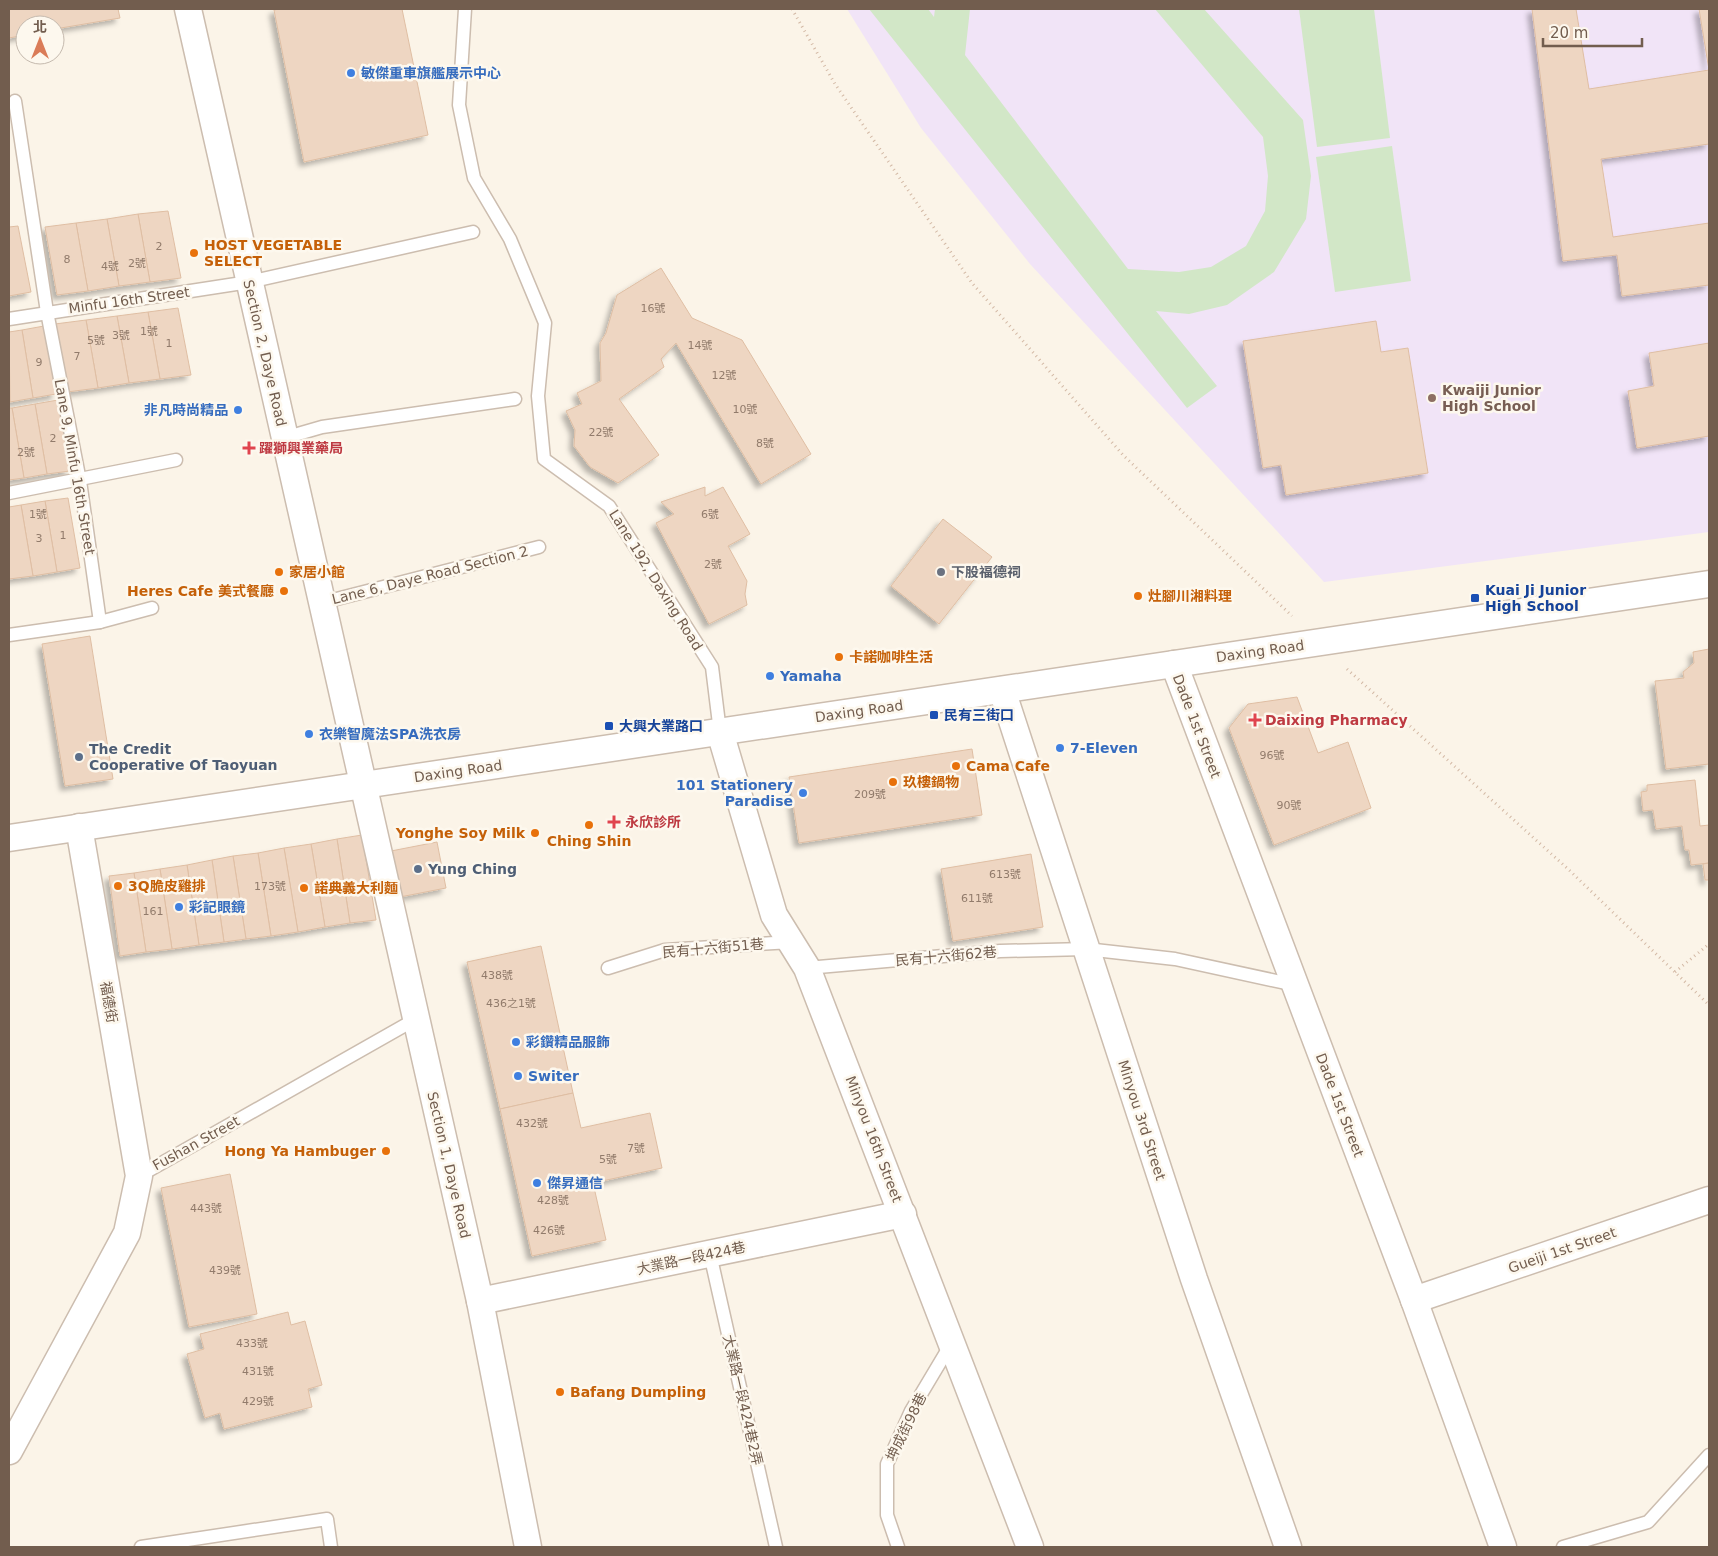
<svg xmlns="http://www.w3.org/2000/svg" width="1718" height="1556" viewBox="0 0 1718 1556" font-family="'DejaVu Sans','Noto Sans TC',sans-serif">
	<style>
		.education { fill: #f1e4f7 }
		.green { fill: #d2e7c7 }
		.building { fill: #eed6c2; stroke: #dfbea3; filter: url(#shadow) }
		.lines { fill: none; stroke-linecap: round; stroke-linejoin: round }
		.service-casing { stroke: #ccbdaf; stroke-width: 15 }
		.minor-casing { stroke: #ccbdaf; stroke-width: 29 }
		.path { stroke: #d3b9a5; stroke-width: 3; stroke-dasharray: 1 4; stroke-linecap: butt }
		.service { stroke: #fff; stroke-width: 12 }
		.minor { stroke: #fff; stroke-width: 26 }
		.shop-dot { fill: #3f7fe0; stroke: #fdf8ee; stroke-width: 2 }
		.food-dot { fill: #e8710a; stroke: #fdf8ee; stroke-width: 2 }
		.education-dot { fill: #8d6e63; stroke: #fdf8ee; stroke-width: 2 }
		.health-dot { fill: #e0444e; stroke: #fdf8ee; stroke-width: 2 }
		.worship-dot { fill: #6b7280; stroke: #fdf8ee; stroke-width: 2 }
		.transit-dot { fill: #1a4fb4; stroke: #fdf8ee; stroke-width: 2 }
		.service-dot { fill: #5c6f8a; stroke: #fdf8ee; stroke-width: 2 }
		.labels { text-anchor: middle; stroke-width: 5; stroke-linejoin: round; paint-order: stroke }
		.number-label { font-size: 11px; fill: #917b6b }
		.shop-label { font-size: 14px; font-weight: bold; fill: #366cbe; stroke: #fdf8ee; text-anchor: start }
		.food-label { font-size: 14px; font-weight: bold; fill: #c56008; stroke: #fdf8ee; text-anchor: start }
		.street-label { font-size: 14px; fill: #725d4e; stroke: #fdf8ee }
		.education-label { font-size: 14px; font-weight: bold; fill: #785e54; stroke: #fdf8ee; text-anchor: start }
		.health-label { font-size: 14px; font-weight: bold; fill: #be3a42; stroke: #fdf8ee; text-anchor: start }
		.worship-label { font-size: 14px; font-weight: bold; fill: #5b616d; stroke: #fdf8ee; text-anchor: start }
		.transit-label { font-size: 14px; font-weight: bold; fill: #164399; stroke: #fdf8ee; text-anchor: start }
		.service-label { font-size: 14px; font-weight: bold; fill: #4e5e75; stroke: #fdf8ee; text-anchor: start }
	</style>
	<defs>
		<filter id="shadow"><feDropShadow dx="-4.5" dy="4.5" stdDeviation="2.5" flood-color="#0004"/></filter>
	</defs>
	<rect width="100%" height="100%" fill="#fbf4e8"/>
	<path class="education" d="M847,9H1709V532L1324,582L1030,264L921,128Z"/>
	<g class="green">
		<path d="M869,9H928L934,17L935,9H970L965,55L1128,269L1179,272L1211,267L1246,246L1265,211L1268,176L1263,137L1155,9H1204L1303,120L1311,176L1306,219L1274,272L1227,305L1189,314L1156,311L1217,386L1187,408Z"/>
		<path d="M1299,9H1374L1390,138L1317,147Z"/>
		<path d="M1392,146L1411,281L1335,292L1316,157Z"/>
	</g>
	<g class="building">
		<path d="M9,9H118L120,18L55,29V25H25V35L9,38Z"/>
		<path d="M279,9H402L428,135L304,162L274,10Z"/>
		<path d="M1532,9H1576L1589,89L1709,70L1699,9H1709V144L1601,159L1613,237L1709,223V285L1622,296L1617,255L1563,261Z"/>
		<path d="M168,211L181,278L150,282L138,214Z"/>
		<path d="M138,214L150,282L119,286L107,219Z"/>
		<path d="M107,219L119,286L88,291L76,223Z"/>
		<path d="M76,223L88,291L57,295L45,227Z"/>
		<path d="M18,226L31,292L9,296V227Z"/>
		<path d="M661,268L692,318L742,340L811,454L761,484L676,343L661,359L664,367L619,399L659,455L618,483L590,467L574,446L575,430L566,411L582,404L577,393L601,381L600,343L606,333L617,295Z"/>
		<path d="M178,308L191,375L160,379L148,312Z"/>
		<path d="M148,312L160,379L129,383L117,316Z"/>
		<path d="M117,316L129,383L98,388L86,320Z"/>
		<path d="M86,320L98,388L67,392L55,324Z"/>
		<path d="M1376,321L1381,352L1408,348L1428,473L1286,495L1281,465L1263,468L1243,341Z"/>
		<path d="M44,326L56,394L33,398L22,330Z"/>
		<path d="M22,330L33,398L10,402L9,332Z"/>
		<path d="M1709,343V436L1637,448L1628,391L1654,386L1649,353Z"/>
		<path d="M58,400L70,471L47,474L35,404Z"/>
		<path d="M35,404L47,474L24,478L12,408Z"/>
		<path d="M9,408H12L24,478L9,480Z"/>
		<path d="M705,487V496L723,487L750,534L728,546L747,581L745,594L747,605L709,624L656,523L674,514L661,502Z"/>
		<path d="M68,498L80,568L57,572L45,501Z"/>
		<path d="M45,501L57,572L33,576L21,505Z"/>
		<path d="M21,505L33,576L9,579V507Z"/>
		<path d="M943,519L992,557L939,624L891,586Z"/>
		<path d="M90,636L113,779L65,786L42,644Z"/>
		<path d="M1709,649V764L1666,769L1655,681L1684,678L1683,672L1694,663L1693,652Z"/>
		<path d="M1297,697L1318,753L1348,742L1371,808L1274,845L1229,728L1248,704Z"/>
		<path d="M972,749L982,815L799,843L789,777Z"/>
		<path d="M1695,780L1700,826L1709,825V863L1691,865L1689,850H1685L1682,826L1656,829L1653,810L1643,811L1641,792L1647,791V785Z"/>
		<path d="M362,835L376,920L350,923L337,839Z"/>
		<path d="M337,839L350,923L325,927L311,844Z"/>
		<path d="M437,842L446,888L400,897L391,851Z"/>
		<path d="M311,844L325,927L298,932L284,848Z"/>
		<path d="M284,848L298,932L271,936L258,853Z"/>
		<path d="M258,853L271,936L246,939L233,856Z"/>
		<path d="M1031,854L1043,927L953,941L941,869Z"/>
		<path d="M233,856L246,939L224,942L212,860Z"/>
		<path d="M212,860L224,942L199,945L187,865Z"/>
		<path d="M1709,863V880H1705L1703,864Z"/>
		<path d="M187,865L199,945L172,949L160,869Z"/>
		<path d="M160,869L172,949L146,952L134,873Z"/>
		<path d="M134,873L146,952L120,956L109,876Z"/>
		<path d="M541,946L573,1093L500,1109L467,962Z"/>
		<path d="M573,1093L581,1128L650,1113L662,1168L593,1183L606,1240L532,1256L500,1109Z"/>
		<path d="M230,1174L257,1314L189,1327L161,1188Z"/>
		<path d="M288,1312L291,1325L305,1321L322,1385L308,1389L312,1407L224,1429L220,1413L205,1418L187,1354L204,1349L200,1334Z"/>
	</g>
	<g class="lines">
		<defs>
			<g id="service">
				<path d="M465,9L459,105L474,178L510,239L545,323L538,396L544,459L609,506L712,667L720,732"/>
				<path d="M15,101L47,312L80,481L100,622"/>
				<path d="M9,319L249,282L473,232"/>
				<path d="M284,438L322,427L515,399"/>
				<path d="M9,493L176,460"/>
				<path d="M321,603L539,547"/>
				<path d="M9,635L100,622L152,608"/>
				<path d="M608,968L665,950L791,942"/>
				<path d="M807,968L1000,951L1086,949L1175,959L1295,985"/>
				<path d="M139,1176L416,1019"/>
				<path d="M710,1254L776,1547"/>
				<path d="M141,1547L327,1519L331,1547"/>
				<path d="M898,1547L887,1515V1464L911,1411L951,1344"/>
				<path d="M1563,1547L1648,1522L1709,1455"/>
			</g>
			<g id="minor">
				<path d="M188,9L480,1301L528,1547"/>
				<path d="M1174,664L1414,1300L1503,1547"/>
				<path d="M1002,690L1194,1279L1288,1547"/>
				<path d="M720,732L774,915L807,968L1030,1547"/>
				<path d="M9,838L1709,584"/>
				<path d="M1414,1300L1709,1200"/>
				<path d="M480,1301L903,1214"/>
				<path d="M9,1451L127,1233L139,1176L79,827"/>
			</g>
		</defs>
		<use href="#service" class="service-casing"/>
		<use href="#minor" class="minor-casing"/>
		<g class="path">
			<path d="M792,9L835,84L972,283L1123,455L1292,616"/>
			<path d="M1347,669L1568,869L1709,1005"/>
			<path d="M1675,972L1709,944"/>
		</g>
		<use href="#service" class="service"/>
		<use href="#minor" class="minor"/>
	</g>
	<g class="shop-dot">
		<circle cx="351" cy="73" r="5"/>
		<circle cx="238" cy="410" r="5"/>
		<circle cx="770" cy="676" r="5"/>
		<circle cx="309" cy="734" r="5"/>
		<circle cx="1060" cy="748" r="5"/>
		<circle cx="803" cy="793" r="5"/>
		<circle cx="179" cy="907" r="5"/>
		<circle cx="516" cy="1042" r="5"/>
		<circle cx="518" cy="1076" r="5"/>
		<circle cx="537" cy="1183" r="5"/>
	</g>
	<g class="food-dot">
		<circle cx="194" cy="253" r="5"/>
		<circle cx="279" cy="572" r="5"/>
		<circle cx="284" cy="591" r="5"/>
		<circle cx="1138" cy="596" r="5"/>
		<circle cx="839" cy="657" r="5"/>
		<circle cx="956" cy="766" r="5"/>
		<circle cx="893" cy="782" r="5"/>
		<circle cx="589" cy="825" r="5"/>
		<circle cx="535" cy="833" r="5"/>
		<circle cx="118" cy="886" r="5"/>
		<circle cx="304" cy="888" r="5"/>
		<circle cx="386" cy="1151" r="5"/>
		<circle cx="560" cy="1392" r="5"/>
	</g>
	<circle class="education-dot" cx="1432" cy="398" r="5"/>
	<g class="health-dot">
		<path d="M246.5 440.5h5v5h5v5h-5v5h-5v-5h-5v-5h5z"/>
		<path d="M1252.5 712.5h5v5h5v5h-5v5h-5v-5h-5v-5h5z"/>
		<path d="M611.5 814.5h5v5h5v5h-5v5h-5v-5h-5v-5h5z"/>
	</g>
	<circle class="worship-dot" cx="941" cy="572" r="5"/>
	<g class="transit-dot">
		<rect x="1470" y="593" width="10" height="10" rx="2.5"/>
		<rect x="929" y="710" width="10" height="10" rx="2.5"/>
		<rect x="604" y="721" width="10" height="10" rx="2.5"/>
	</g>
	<g class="service-dot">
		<circle cx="79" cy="757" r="5"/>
		<circle cx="418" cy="869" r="5"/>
	</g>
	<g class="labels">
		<g class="number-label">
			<text x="159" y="250">2</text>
			<text x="67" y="263">8</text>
			<text x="137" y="267">2號</text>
			<text x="110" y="270">4號</text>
			<text x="653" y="312">16號</text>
			<text x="149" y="335">1號</text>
			<text x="121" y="339">3號</text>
			<text x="96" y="344">5號</text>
			<text x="169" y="347">1</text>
			<text x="700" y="349">14號</text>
			<text x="77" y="360">7</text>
			<text x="39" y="366">9</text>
			<text x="724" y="379">12號</text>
			<text x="745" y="413">10號</text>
			<text x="601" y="436">22號</text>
			<text x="53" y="442">2</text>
			<text x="765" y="447">8號</text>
			<text x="26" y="456">2號</text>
			<text x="38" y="518">1號</text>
			<text x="710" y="518">6號</text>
			<text x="63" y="539">1</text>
			<text x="39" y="542">3</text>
			<text x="713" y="568">2號</text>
			<text x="1272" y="759">96號</text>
			<text x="870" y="798">209號</text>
			<text x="1289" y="809">90號</text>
			<text x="1005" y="878">613號</text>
			<text x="270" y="890">173號</text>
			<text x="977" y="902">611號</text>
			<text x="153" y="915">161</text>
			<text x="497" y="979">438號</text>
			<text x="511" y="1007">436之1號</text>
			<text x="532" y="1127">432號</text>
			<text x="636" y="1152">7號</text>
			<text x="608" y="1163">5號</text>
			<text x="553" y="1204">428號</text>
			<text x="206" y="1212">443號</text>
			<text x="549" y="1234">426號</text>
			<text x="225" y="1274">439號</text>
			<text x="252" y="1347">433號</text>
			<text x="258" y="1375">431號</text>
			<text x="258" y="1405">429號</text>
		</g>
		<g class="shop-label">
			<text x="361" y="78">敏傑重車旗艦展示中心</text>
			<text x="228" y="415" text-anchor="end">非凡時尚精品</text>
			<text x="780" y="681">Yamaha</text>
			<text x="319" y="739">衣樂智魔法SPA洗衣房</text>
			<text x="1070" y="753">7-Eleven</text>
			<text x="793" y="790" text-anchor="end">101 Stationery<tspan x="793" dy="16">Paradise</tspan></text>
			<text x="189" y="912">彩記眼鏡</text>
			<text x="526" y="1047">彩鑽精品服飾</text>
			<text x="528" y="1081">Switer</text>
			<text x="547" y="1188">傑昇通信</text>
		</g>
		<g class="food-label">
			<text x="204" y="250">HOST VEGETABLE<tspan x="204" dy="16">SELECT</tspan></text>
			<text x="289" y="577">家居小館</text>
			<text x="274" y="596" text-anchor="end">Heres Cafe 美式餐廳</text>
			<text x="1148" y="601">灶腳川湘料理</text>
			<text x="849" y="662">卡諾咖啡生活</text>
			<text x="966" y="771">Cama Cafe</text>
			<text x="903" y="787">玖樓鍋物</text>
			<text x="525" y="838" text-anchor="end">Yonghe Soy Milk</text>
			<text x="589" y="846" text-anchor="middle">Ching Shin</text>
			<text x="128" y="891">3Q脆皮雞排</text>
			<text x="314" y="893">諾典義大利麵</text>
			<text x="376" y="1156" text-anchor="end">Hong Ya Hambuger</text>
			<text x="570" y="1397">Bafang Dumpling</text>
		</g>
		<g class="street-label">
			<text transform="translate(129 300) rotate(-8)" y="5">Minfu 16th Street</text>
			<text transform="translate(265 353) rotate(77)" y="5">Section 2, Daye Road</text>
			<text transform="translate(75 467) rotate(80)" y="5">Lane 9, Minfu 16th Street</text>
			<text transform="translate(430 575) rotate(-14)" y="5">Lane 6, Daye Road Section 2</text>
			<text transform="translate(656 580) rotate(58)" y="5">Lane 192, Daxing Road</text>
			<text transform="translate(1260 651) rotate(-8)" y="5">Daxing Road</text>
			<text transform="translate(859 711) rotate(-8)" y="5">Daxing Road</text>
			<text transform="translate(1197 726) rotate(69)" y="5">Dade 1st Street</text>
			<text transform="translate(458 771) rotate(-8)" y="5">Daxing Road</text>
			<text transform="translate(713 948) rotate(-5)" y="5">民有十六街51巷</text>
			<text transform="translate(946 956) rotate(-5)" y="5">民有十六街62巷</text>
			<text transform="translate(109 1002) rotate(80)" y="5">福德街</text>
			<text transform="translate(1340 1105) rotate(69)" y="5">Dade 1st Street</text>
			<text transform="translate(1142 1120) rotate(72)" y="5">Minyou 3rd Street</text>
			<text transform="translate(874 1139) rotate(69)" y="5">Minyou 16th Street</text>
			<text transform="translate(196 1143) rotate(-29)" y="5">Fushan Street</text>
			<text transform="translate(449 1165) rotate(77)" y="5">Section 1, Daye Road</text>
			<text transform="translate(1562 1250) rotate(-19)" y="5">Gueiji 1st Street</text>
			<text transform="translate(691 1258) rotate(-12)" y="5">大業路一段424巷</text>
			<text transform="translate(743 1400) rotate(77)" y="5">大業路一段424巷2弄</text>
			<text transform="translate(906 1427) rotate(-64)" y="5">坤成街98巷</text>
		</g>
		<g class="education-label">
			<text x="1442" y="395">Kwaiji Junior<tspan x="1442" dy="16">High School</tspan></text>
		</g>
		<g class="health-label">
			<text x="259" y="453">躍獅興業藥局</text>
			<text x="1265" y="725">Daixing Pharmacy</text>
			<text x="625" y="827">永欣診所</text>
		</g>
		<g class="worship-label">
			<text x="951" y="577">下股福德祠</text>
		</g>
		<g class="transit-label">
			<text x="1485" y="595">Kuai Ji Junior<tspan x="1485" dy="16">High School</tspan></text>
			<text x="944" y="720">民有三街口</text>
			<text x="619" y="731">大興大業路口</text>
		</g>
		<g class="service-label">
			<text x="89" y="754">The Credit<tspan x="89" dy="16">Cooperative Of Taoyuan</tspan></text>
			<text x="428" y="874">Yung Ching</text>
		</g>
	</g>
	<rect width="1718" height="1556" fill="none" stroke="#725d4e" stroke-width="20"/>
	<g transform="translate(40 40)"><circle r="24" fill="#fdf8ee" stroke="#c5baae"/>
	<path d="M0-4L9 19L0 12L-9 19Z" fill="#da7c58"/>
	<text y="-8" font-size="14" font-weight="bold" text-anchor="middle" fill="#725d4e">北</text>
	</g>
	<path d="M1543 38v8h99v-8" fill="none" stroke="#725d4e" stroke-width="2.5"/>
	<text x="1550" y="38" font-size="15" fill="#725d4e" stroke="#fdf8ee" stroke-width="4" paint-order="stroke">20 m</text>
</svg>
